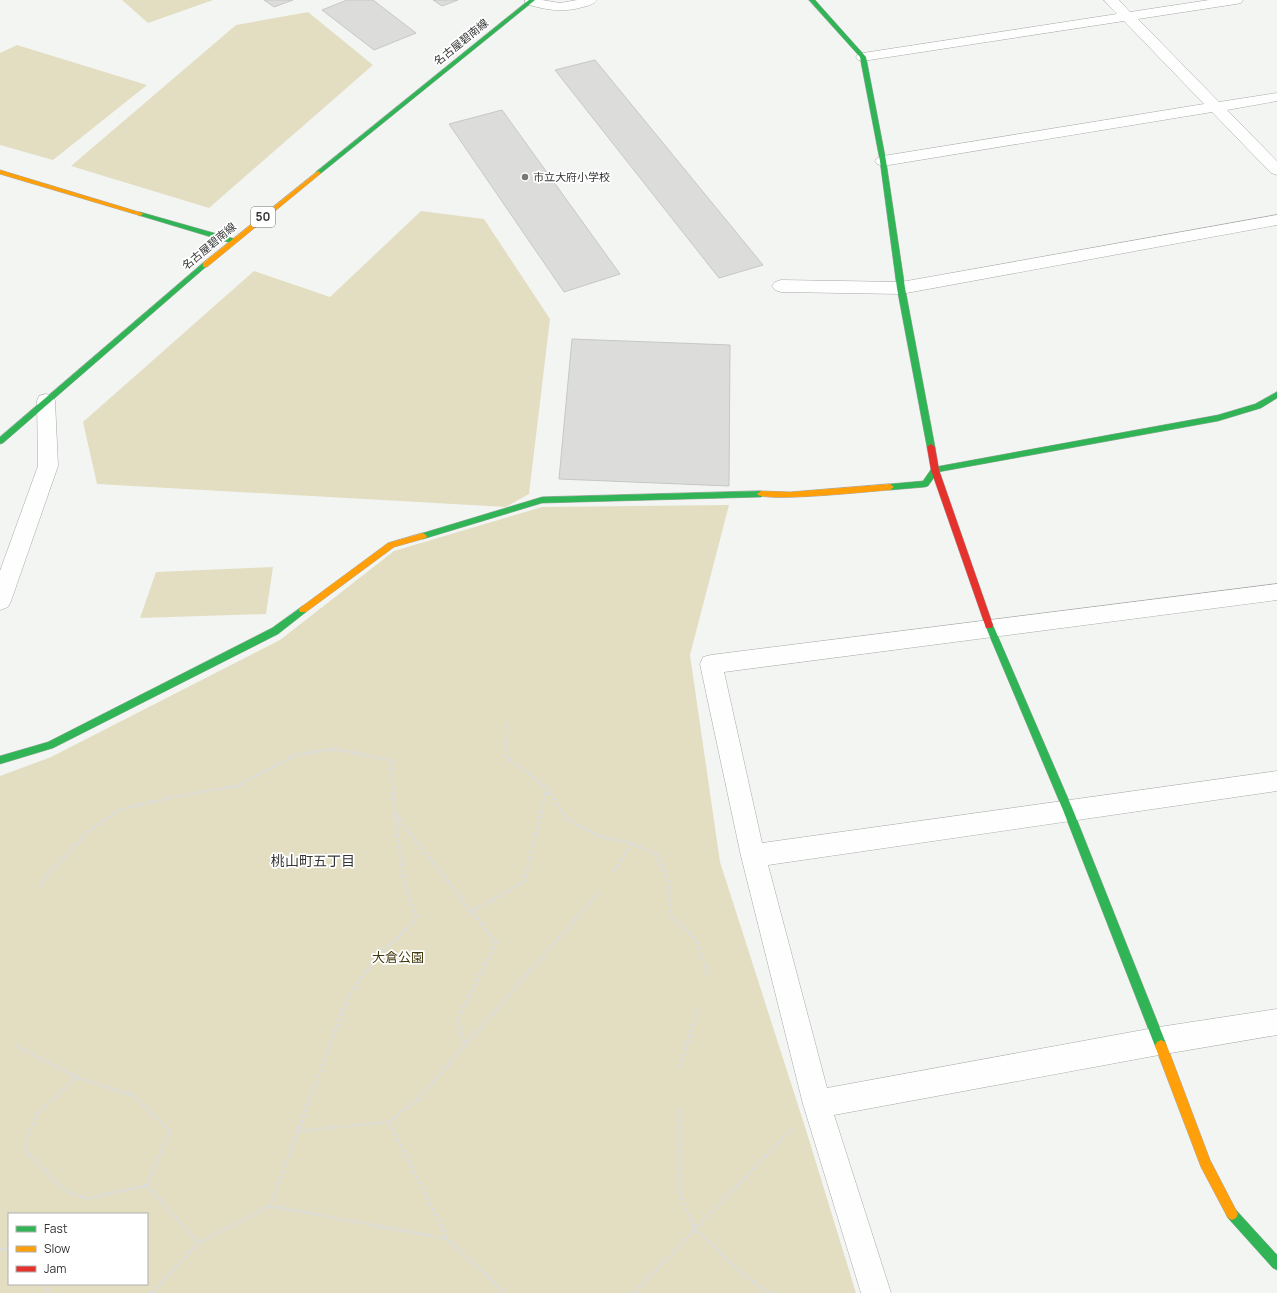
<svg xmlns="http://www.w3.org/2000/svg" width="1277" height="1293" viewBox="0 0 1277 1293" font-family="Manrope,'Noto Sans JP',sans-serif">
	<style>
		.green { fill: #e3dec2; fill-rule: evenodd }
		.building { fill: #dcdddb; stroke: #c7c8c6 }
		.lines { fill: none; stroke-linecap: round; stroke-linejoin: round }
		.street-casing { stroke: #a7a9a7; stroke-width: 1 }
		.fast-casing { stroke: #a7a9a7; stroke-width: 1 }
		.slow-casing { stroke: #a7a9a7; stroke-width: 1 }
		.jam-casing { stroke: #a7a9a7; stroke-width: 1 }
		.path-far1 { stroke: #dcdddc; stroke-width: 2.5; stroke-dasharray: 3 2; stroke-linecap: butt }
		.path { stroke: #dcdddc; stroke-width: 3; stroke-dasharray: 3.5 2.5; stroke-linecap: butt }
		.street { fill: #fdfefd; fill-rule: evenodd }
		.fast { fill: #30b455; fill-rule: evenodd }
		.slow { fill: #ff9f0a; fill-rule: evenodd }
		.jam { fill: #e5322d; fill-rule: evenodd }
		.poi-dot { fill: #777977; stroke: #fff; stroke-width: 1.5 }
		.labels { text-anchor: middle; stroke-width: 3.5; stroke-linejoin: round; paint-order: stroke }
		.far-street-label { font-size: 11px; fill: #343634; stroke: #fff }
		.far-poi-label { font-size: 11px; fill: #343634; stroke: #fff; text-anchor: start }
		.shield { fill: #fff; stroke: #717271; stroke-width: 1 }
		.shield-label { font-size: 12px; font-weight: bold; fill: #343634 }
		.park-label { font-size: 13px; fill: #41380c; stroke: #fff }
		.neighbourhood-label { font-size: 14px; fill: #343634; stroke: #fff }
	</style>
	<rect width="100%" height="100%" fill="#f3f5f3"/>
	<g class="green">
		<path d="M122,0H213L148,23Z"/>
		<path d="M308,12L373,65L209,208L71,166L236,25Z"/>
		<path d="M17,45L147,85L53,160L0,145V53Z"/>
		<path d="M421,211L484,219L550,319L529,494L506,507L97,484L83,422L254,271L330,297Z"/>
		<path d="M729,505L690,655L720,862L806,1130L856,1293H0V776L51,757L280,640L394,551L542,507ZM9,1214H147V1284H9Z"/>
		<path d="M273,567L266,614L140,618L156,572Z"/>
	</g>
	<g class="building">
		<path d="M264,0H293L274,7Z"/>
		<path d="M347,0H373L416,33L374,50L322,10Z"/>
		<path d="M433,0H458L442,6Z"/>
		<path d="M595,60L763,265L719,278L555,70Z"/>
		<path d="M502,110L620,274L564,292L449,124Z"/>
		<path d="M572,339L730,345L729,486L559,479Z"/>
	</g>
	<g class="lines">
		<defs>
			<g id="street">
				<path d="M525,0H542L560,3L577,0H597C594,4 588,6 583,7C563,13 546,10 526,4Z"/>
				<path d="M1104,0H1119L1130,12L1209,0H1243L1241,3L1236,4L1138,19L1219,102L1277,93V101L1227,110L1277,161V175L1271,173L1212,112L883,166L877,164L875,161L877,158L883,156L1204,104L1124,21L863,61L858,60L856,57L858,54L863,53L1117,14Z"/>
				<path d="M1277,215V225L901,294L781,292L775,290L772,286L775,282L781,280L901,282Z"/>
				<path d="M46,394L53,396L55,401L58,466L11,601L8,607L0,610V571L38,466L37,401L39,396Z"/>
				<path d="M1277,584V600L724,672L762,843L1277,771V791L768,865L827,1088L1159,1027L1277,1009V1035L1159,1055L834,1115L891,1293H861L803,1104L741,856L700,664L703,657L711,655Z"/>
			</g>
			<g id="fast">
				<path d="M529,0H535L320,174H316V172Z"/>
				<path d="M809,0H815L866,57L886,161L905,288L935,447L931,450L927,447L897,288L880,161L860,57Z"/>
				<path d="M140,212L235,239L236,241L233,243H231L138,215V213Z"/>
				<path d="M203,263H207L208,265L3,443L0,444V437Z"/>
				<path d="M1277,392V398L1261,408L1218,421L938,472L928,486L925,487L890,490L886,487L890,484L923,481L932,468L935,467L1218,415L1255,404Z"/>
				<path d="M761,491L765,494L761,497L542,503L423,539L419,536L423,533L542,497Z"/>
				<path d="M303,606L306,608L307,610L306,612L278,634L53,748L0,764V756L48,742L272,628Z"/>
				<path d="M989,621L992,622L993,625L1073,810L1167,1046L1165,1050L1161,1052L1157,1050L1155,1046L1063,810L985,625L986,622Z"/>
				<path d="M1232,1208L1236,1210L1277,1255V1270L1273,1268L1228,1218L1226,1214L1228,1210Z"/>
			</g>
			<g id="slow">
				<path d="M0,170L142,213L143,214L140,216L138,215L0,174Z"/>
				<path d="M318,171L321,173L320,174L207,267H203V263Z"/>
				<path d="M890,484L894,487L890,490C872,491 764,503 757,494L761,491L790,492Z"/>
				<path d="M423,533L427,536L426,538L394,547L306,612H300L299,610L300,608L388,543Z"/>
				<path d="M1161,1040L1165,1042L1167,1046L1210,1160L1238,1214L1236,1218L1232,1220L1228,1218L1201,1167L1155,1046L1157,1042Z"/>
			</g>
			<path id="jam" d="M931,444L935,447L939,470L993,625L992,628H986L985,625L931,470L927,447Z"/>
		</defs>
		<use href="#street" class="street-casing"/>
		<use href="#fast" class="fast-casing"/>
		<use href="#slow" class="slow-casing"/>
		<use href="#jam" class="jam-casing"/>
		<path class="path-far1" d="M506,743L507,722"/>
		<g class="path">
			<path d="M506,742V757L547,788L566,818L598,836L632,843L657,855L669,882L671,916L695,939L709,976"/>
			<path d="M395,814L496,943L457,1020L465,1045"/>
			<path d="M614,872L632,843"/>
			<path d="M40,886L47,875L89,831L119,810L172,797L237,786L295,755L335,749L391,760L395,814L404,883L417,919L377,956L348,997L270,1206L448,1239"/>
			<path d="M471,912L524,882L547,788"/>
			<path d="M15,1045L76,1077L36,1115L24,1149L64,1190L87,1199L147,1185"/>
			<path d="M680,1067L698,1008"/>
			<path d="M76,1077L134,1096L170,1131L147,1185"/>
			<path d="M389,1122L448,1239L505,1293"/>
			<path d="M297,1131L389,1122L418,1099L599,892"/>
			<path d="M147,1185L198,1243"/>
			<path d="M0,1249L9,1250"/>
			<path d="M42,1284L51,1293"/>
			<path d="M151,1293L198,1243L270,1206"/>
			<path d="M634,1293L695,1229L679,1192V1108"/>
			<path d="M769,1293L743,1274L695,1229L792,1129"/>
		</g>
		<use href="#street" class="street"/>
		<use href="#fast" class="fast"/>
		<use href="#slow" class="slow"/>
		<use href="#jam" class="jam"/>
	</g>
	<circle class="poi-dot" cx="525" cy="177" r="4"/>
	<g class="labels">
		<g class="far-street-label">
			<text transform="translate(461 42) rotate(-39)" y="4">名古屋碧南線</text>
			<text transform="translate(209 246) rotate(-40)" y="4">名古屋碧南線</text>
		</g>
		<g class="far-poi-label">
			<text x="533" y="181">市立大府小学校</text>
		</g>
		<rect class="shield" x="251" y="207" width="24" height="20" rx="3"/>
		<g class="shield-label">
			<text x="263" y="221">50</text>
		</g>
		<g class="park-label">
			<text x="398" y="962">大倉公園</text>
		</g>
		<g class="neighbourhood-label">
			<text x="313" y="866">桃山町五丁目</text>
		</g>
	</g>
	<rect x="8" y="1213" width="140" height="72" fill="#ffffff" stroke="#aeafae"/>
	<rect x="16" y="1226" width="20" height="6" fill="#30b455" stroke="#aeafae"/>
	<text x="44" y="1233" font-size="12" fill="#343634">Fast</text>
	<rect x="16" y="1246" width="20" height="6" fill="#ff9f0a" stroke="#aeafae"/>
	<text x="44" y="1253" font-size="12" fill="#343634">Slow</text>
	<rect x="16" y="1266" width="20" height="6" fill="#e5322d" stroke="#aeafae"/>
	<text x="44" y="1273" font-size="12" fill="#343634">Jam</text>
</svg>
